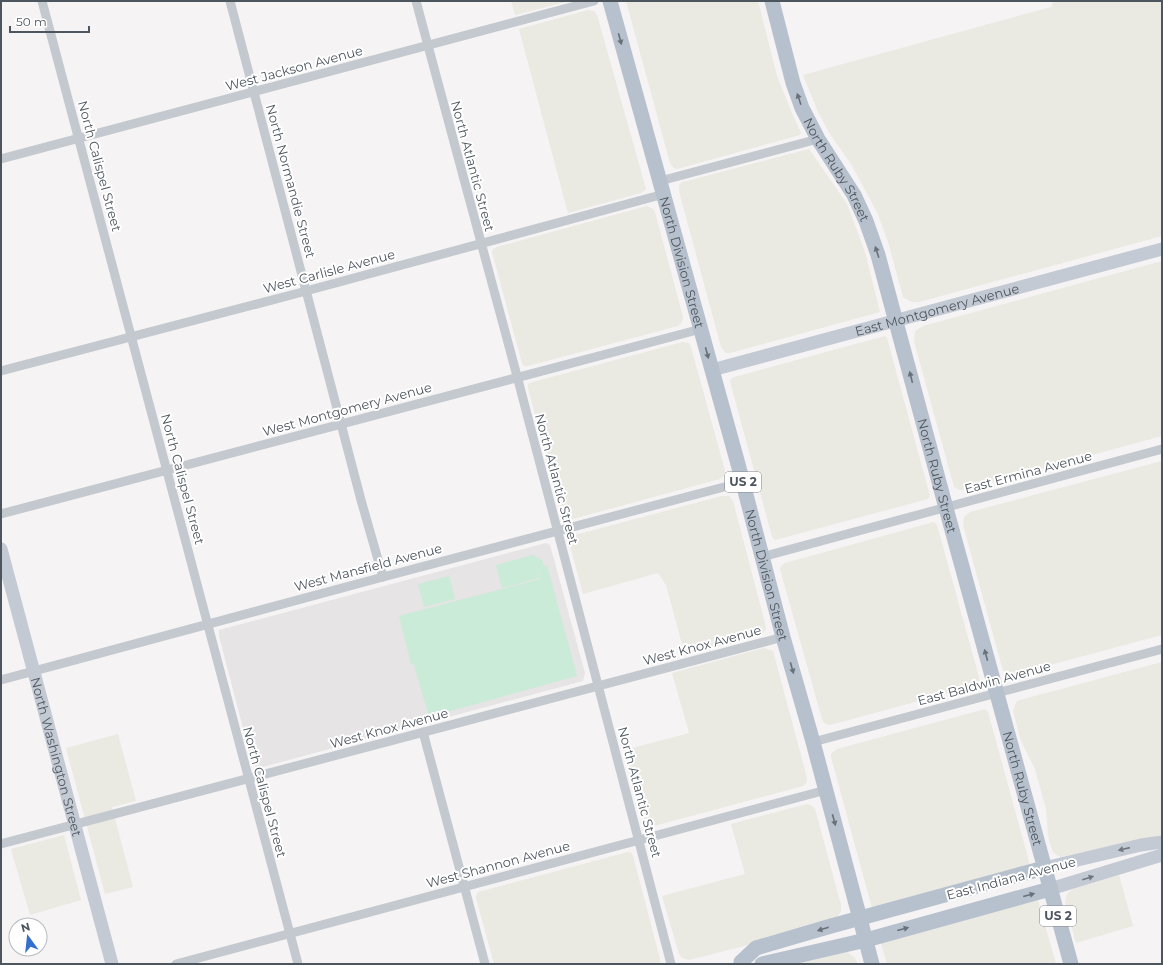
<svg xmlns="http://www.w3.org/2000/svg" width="1163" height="965" viewBox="0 0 1163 965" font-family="Montserrat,sans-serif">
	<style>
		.commercial { fill: #eae9e2 }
		.education { fill: #e6e4e4 }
		.green { fill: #c9ebd8 }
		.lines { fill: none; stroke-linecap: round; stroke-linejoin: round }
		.street { stroke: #c3c9cf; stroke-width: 9 }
		.secondary { stroke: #c3cad3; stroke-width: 13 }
		.primary { stroke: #b7c1cd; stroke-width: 15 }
		.oneway { fill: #68707a }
		.oneway2 { fill: #707881 }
		.labels { text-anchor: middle; stroke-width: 4; stroke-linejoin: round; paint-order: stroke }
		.shield { fill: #fff; stroke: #82888e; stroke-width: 1 }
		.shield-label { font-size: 12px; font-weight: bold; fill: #4d555e }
		.street-label { font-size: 13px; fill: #4d555e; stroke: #fff }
	</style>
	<rect width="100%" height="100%" fill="#f5f3f3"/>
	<g class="commercial">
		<path d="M511,1H569L515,15Z"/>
		<path d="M626,1H758L777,76L791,111L801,133L800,135L677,169L674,168L670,163Z"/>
		<path d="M1054,1H1162V236L919,302H912L903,297L889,245L878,214L851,164L830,134L818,112L803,75L1051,7Z"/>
		<path d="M588,10L594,11L597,15L646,189L641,193L568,213L519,29Z"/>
		<path d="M809,149L847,204L865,252L880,312L730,353H726L721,347L680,195L679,188V185L682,182L687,181Z"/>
		<path d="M647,206L653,209L655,212L683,317L682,322L678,326L528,366H524L522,363L492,252L493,249L497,247Z"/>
		<path d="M1162,261V436L963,490H960L954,487L914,341L915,331L923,326Z"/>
		<path d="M885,336L887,338L930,496L928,499L775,540L772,537L730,381L732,378L738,376Z"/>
		<path d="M683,342L689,343L691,347L725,471L723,477L720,479L569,520L564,519L562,517L528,388V384L533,382Z"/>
		<path d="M1162,461V635L1012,675L1005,674L1002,667L963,525L964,517L970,512Z"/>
		<path d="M722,496H729L733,501L765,623L766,629L762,634L685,655L666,585L658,573L583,594L569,542L571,536Z"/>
		<path d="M934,522L937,525L980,681L978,685L830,725L824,723L822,719L780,569L781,566L785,563Z"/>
		<path d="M764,648L773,651L807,778L806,783L803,786L799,787L650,827L646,826L644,824L625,750L689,733L672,673Z"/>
		<path d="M1162,662V835L1061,857L1057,855L1053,852L1050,844L1048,835L1046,809L1035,769L1021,741L1013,711L1016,702L1020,700Z"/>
		<path d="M985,709L988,712L1030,865L872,908L831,757V754L837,749Z"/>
		<path d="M118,734L136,801L112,807L133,887L105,894L66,748Z"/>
		<path d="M807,804L812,806L815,809L841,905V911L838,916L834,919L760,942L689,960L682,958L679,954L662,896L745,874L731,824Z"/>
		<path d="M64,835L81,900L30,915L11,849Z"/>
		<path d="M628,852L632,853L633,856L660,959V964H494L476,898V896L478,892Z"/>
		<path d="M1119,875L1133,926L1076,943L1065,903L1067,894L1073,889Z"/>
		<path d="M1038,900L1056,964H887L881,943Z"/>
		<path d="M847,952L855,958L858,964H790Z"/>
	</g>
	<path class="education" d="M546,543L550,545L585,673L583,681L259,768L254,766L252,763L219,636V630Z"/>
	<g class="green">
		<path d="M533,555L542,560L544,566L547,565L577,676L429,717L414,665L411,664L399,616L540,579L534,556L539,578L502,588L496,565Z"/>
		<path d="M449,576L455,599L424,607L418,584Z"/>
	</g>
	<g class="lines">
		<g class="street">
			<path d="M42,1L298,964"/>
			<path d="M230,1L361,500L383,577"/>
			<path d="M416,1L517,376L671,964"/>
			<path d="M1,159L594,1"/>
			<path d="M660,181L818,139"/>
			<path d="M1,371L295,294L664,194"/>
			<path d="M1,514L701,329"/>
			<path d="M762,557L1162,449"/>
			<path d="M1,680L383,577L743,482"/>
			<path d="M423,732L485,964"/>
			<path d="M813,742L1162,649"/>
			<path d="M1,844L783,637"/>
			<path d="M176,964L826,790"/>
		</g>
		<g class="secondary">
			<path id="s1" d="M712,370L1162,249"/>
			<path id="s2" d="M1,549L112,964"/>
			<path d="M1044,868L1141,845L1162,842"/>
			<path d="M1050,889L1162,855"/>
		</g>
		<g class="primary">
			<path id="s3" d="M610,1L738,464L783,637L813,742L872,964"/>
			<path id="s4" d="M772,1L793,83L802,108L818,139L854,195L866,221L878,255L946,508L1071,964"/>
			<path d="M741,962L756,948L831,926L1044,868"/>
			<path d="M762,964L866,940L1050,889"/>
		</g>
	</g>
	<defs><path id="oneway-solid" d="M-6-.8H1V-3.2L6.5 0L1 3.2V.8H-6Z"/></defs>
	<g class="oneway">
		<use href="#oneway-solid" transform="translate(620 39) rotate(75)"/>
		<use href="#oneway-solid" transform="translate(799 99) rotate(-109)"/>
		<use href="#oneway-solid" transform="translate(877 252) rotate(-108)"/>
		<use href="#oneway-solid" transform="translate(707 353) rotate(75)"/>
		<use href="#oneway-solid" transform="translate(911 377) rotate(-104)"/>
		<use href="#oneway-solid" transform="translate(986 655) rotate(-105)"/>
		<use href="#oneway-solid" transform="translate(792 668) rotate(74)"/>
		<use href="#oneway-solid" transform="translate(834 820) rotate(75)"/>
		<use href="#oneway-solid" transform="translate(1029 895) rotate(-15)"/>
		<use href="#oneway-solid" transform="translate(823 929) rotate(163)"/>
		<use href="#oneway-solid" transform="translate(903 929) rotate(-15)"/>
	</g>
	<g class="oneway2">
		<use href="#oneway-solid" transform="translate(1124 849) rotate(167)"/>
		<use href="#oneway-solid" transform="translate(1088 878) rotate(-17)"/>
	</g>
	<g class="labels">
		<g class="shield">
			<rect x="725" y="472" width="36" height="20" rx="3"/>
			<rect x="1040" y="906" width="36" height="20" rx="3"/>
		</g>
		<g class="shield-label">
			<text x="743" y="486">US 2</text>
			<text x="1058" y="920">US 2</text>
		</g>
		<g class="street-label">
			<text transform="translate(294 68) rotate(-15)" y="5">West Jackson Avenue</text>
			<text transform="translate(100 166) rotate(75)" y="5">North Calispel Street</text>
			<text transform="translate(473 166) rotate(75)" y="5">North Atlantic Street</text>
			<text dy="5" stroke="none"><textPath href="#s4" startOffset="182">North Ruby Street</textPath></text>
			<text transform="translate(291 181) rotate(75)" y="5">North Normandie Street</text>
			<text dy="5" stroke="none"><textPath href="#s3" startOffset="271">North Division Street</textPath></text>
			<text transform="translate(329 271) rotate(-15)" y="5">West Carlisle Avenue</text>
			<text dy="5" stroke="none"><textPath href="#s1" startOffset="233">East Montgomery Avenue</textPath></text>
			<text transform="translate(347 409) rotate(-15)" y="5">West Montgomery Avenue</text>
			<text transform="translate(1028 472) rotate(-15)" y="5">East Ermina Avenue</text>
			<text dy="5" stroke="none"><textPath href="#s4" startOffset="506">North Ruby Street</textPath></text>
			<text transform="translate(183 479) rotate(75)" y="5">North Calispel Street</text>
			<text transform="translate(557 479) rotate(75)" y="5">North Atlantic Street</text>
			<text transform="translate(368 567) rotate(-15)" y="5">West Mansfield Avenue</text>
			<text dy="5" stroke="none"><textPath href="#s3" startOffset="595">North Division Street</textPath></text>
			<text transform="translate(702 645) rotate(-15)" y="5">West Knox Avenue</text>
			<text transform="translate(984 683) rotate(-15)" y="5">East Baldwin Avenue</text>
			<text transform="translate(389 728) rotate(-15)" y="5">West Knox Avenue</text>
			<text dy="5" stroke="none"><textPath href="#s2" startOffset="215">North Washington Street</textPath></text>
			<text dy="5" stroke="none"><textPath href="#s4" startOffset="830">North Ruby Street</textPath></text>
			<text transform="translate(265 792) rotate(75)" y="5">North Calispel Street</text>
			<text transform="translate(640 792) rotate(75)" y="5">North Atlantic Street</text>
			<text transform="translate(498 864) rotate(-15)" y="5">West Shannon Avenue</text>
			<text transform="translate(1011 878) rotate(-15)" y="5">East Indiana Avenue</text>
		</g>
	</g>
	<rect width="1163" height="965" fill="none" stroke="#4d555e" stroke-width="4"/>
	<g transform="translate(28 937) rotate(345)"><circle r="19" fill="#ffffff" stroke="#b8bbbf"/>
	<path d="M0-3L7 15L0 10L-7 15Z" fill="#336fce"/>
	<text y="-6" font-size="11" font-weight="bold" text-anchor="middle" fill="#4d555e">N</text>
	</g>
	<path d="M10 26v6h79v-6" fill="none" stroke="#4d555e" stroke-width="2"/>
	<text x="16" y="26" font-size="12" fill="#4d555e" stroke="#ffffff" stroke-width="3" paint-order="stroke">50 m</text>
</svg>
